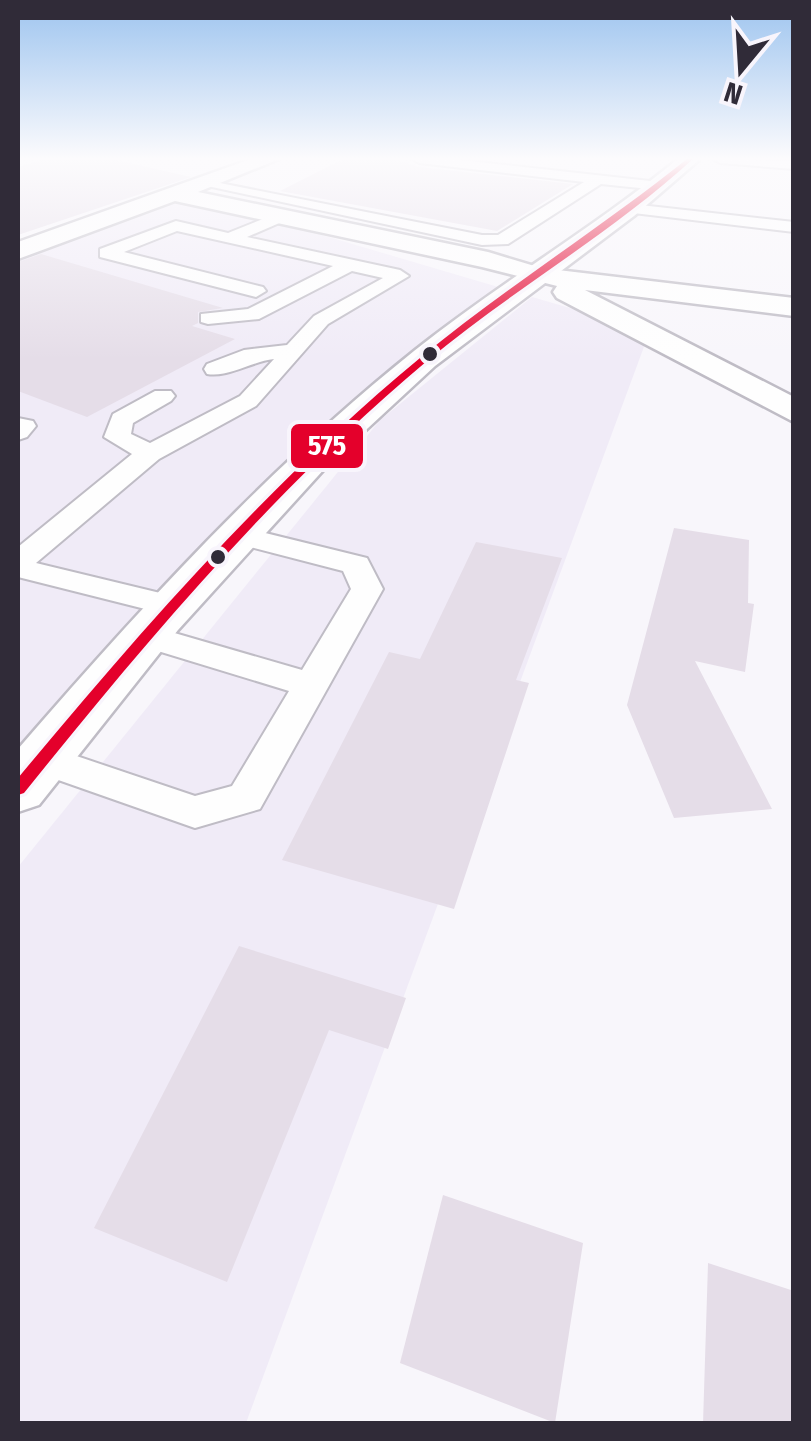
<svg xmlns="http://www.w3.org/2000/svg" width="811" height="1441" viewBox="0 0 811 1441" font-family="'Fira Sans Condensed',sans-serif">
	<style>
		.built { fill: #f0ebf7 }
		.building { fill: #e5dde8 }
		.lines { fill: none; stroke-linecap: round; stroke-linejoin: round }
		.lane-casing { stroke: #bfbcc5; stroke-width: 4 }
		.street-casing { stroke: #bfbcc5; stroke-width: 5 }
		.secondary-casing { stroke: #bfbcc5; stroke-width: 5 }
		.lane { fill: #fefefe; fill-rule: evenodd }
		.street { fill: #fefefe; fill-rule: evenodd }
		.secondary { fill: #fefefe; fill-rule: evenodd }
		.bus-1-casing { stroke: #f8f5fc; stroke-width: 7 }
		.bus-1 { fill: #e4002b; fill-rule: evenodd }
		.bus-dot { fill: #302b38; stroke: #f8f5fc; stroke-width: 4 }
		.line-badge { stroke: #f8f5fc; stroke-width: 4 }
		.badge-label { font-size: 28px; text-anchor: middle; font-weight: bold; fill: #fff }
	</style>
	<rect width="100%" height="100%" fill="#f8f6fb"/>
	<g class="built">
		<path d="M174,200L305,230L505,289L343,413L18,779V258Z"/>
		<path d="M532,297L587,313L645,344L246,1423L18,1424V867L380,420Z"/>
	</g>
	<g class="building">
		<path d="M49,158H107L191,177L18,235V167Z"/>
		<path d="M345,158H392L419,167L573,184L497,231L280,191Z"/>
		<path d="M41,254L223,308L198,312V323L192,326L235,339L87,417L18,391V262Z"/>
		<path d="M674,528L749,540L748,603L754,604L745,672L695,661L772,809L674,818L627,705Z"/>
		<path d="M476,542L562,558L516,680L529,683L454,909L282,860L389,652L420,659Z"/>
		<path d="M239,946L406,998L388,1049L329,1030L227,1282L94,1228Z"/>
		<path d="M443,1195L583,1243L555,1423L400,1363Z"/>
		<path d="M708,1263L794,1291V1424H703Z"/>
	</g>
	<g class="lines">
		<defs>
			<g id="lane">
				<path d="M412,159H451L659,182L666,186L659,190L601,184L508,244L482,245L198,184L205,180L482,235H498L584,182L419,163Z"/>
				<path d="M713,159L794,161V169L720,163Z"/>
				<path d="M631,204L794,222V232L625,212L623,209Z"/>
				<path d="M278,213L284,215V221L247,237L400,270L409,276L328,324L256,406L159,459L36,563L185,599L189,606L185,613L173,616L18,577V547L132,454L104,437L113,414L155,391H171L175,396L171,401L133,423L131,434L150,443L240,396L274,359C253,361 227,378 207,374L204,369L207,364L244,350L287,345L314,316L383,278L352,271L259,319L208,324L201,322V314L248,309L333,266L177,231L124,252L263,287L266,291L256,297L100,257V249L176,221L228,233Z"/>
				<path d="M18,418L33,421L36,426L27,437L18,440Z"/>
				<path d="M237,526L367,558L383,589L260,809L195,828L27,769L21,759L27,749L41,744L195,796L232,786L289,691L135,644L130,636L135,628L147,625L302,670L351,589L343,571L227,541L222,535L227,529Z"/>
			</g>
			<path id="street" d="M251,159H279L198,192L488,252L541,268L794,298V316L585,290L794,397V422L557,298L553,292L557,286L482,267L175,201L18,259V242Z"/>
			<path id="secondary" d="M678,159H700L634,216L435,366L327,466L178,630L39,805L18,812V749C140,608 268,468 414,351C499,283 594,228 678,159Z"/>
		</defs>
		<use href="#lane" class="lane-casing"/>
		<use href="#street" class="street-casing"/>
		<use href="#secondary" class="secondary-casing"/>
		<use href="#lane" class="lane"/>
		<use href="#street" class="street"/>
		<use href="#secondary" class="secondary"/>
		<defs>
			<path id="bus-1" d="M687,159H693C611,234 512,290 427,361C275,488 147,640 24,793L18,795V778C142,629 270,482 420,358C506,287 601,228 687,159Z"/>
		</defs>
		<use href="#bus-1" class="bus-1-casing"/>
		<use href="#bus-1" class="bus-1"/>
	</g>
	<linearGradient id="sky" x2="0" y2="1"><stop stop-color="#9dc4ef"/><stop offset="0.44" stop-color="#fcfbfd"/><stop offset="1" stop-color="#fcfbfd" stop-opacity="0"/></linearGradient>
	<rect width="811" height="360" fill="url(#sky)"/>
	<g class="bus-dot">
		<circle cx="430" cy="354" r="9"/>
		<circle cx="218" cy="557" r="9"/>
	</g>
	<rect class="line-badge" x="289" y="422" width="76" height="48" rx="10" fill="#e4002b"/>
	<g class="badge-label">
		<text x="327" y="455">575</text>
	</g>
	<rect width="811" height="1441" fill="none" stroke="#302b38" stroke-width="40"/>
	<g transform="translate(741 70) rotate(198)" stroke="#f8f5fc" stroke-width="8" paint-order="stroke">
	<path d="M0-8L18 38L0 25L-18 38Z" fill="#302b38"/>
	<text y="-15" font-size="28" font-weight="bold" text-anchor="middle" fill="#302b38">N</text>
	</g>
</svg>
